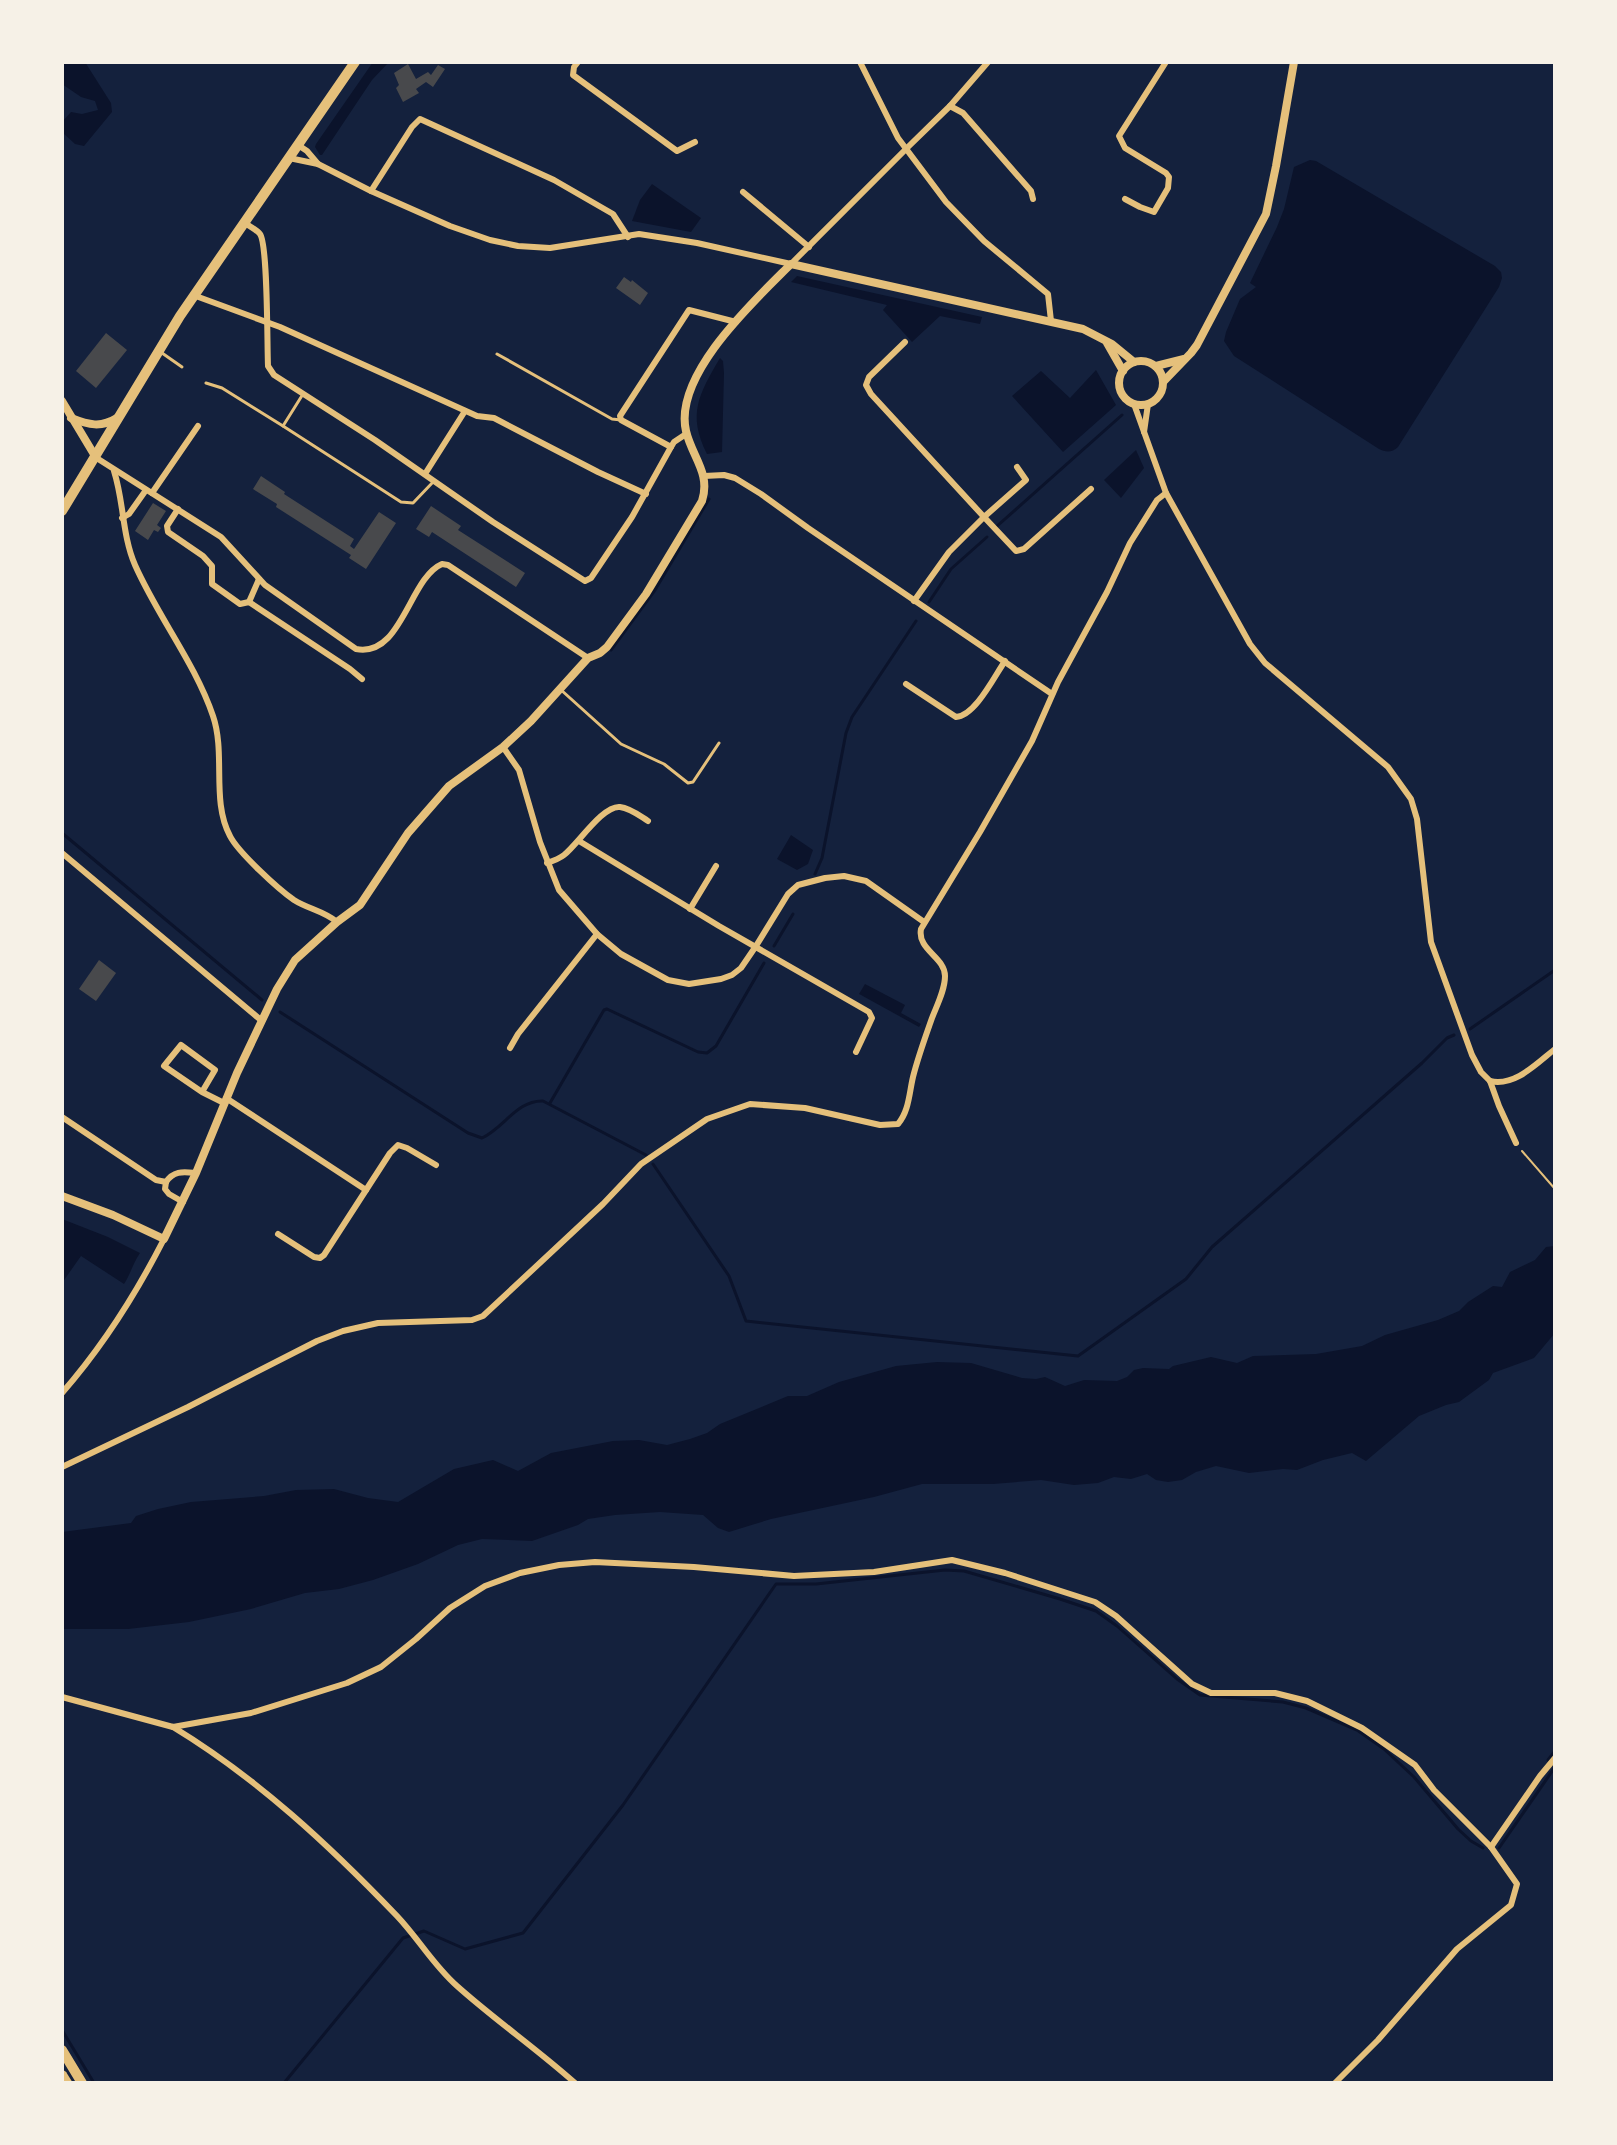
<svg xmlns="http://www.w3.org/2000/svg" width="1617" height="2145" viewBox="0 0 1617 2145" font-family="Inter,sans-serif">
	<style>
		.water { fill: #0b132b }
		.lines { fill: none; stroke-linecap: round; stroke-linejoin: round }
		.stream { stroke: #0b132b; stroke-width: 3 }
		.building { fill: #48494c }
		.path { stroke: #e5c07b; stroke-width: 2 }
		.service { stroke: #e5c07b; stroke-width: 3 }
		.minor { stroke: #e5c07b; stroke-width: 6 }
		.tertiary { stroke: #e5c07b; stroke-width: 8 }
		.primary { stroke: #e5c07b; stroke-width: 10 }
	</style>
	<rect width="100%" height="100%" fill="#14213d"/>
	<g class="water">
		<path d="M62,62H85L111,103L112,112L84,146L75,144L63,133L62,122L71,112L82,114L98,110L95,101L81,97L62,84Z"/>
		<path d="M373,62H389L372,80L322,155H320L315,147L316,144Z"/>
		<path d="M1310,160L1316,161L1495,266L1501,272L1502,278L1499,287L1398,447C1392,453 1385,452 1379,449L1234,356L1224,341L1226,332L1240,299L1256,287L1250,283L1277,227L1284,209L1294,167Z"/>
		<path d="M652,184L701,218L691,232L632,221L640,200Z"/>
		<path d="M797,276L982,317L980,324L940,316L912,342L883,310L887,305L791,282Z"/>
		<path d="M720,358L723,361L724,373L722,452L707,454C687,414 699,394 720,358Z"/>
		<path d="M1096,370L1116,405L1063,452L1012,396L1041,371L1070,398Z"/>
		<path d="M1136,450L1144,468L1121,498L1104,480Z"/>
		<path d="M791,835L813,850L808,864L797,870L777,859Z"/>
		<path d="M865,984L905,1005L901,1013L921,1024L919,1027L861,995L859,994Z"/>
		<path d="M62,1219L108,1237L140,1253C133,1263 131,1273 124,1284L81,1256L62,1283Z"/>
		<path d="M1555,1246V1333L1534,1358L1493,1373L1489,1380L1459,1402L1446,1405L1419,1416L1366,1461L1352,1453L1323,1460L1297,1470L1283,1469L1249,1473L1216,1466L1196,1472L1182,1480L1168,1482L1156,1480L1147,1474L1131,1479L1114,1477L1098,1483L1074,1485L1041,1480L993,1484H922L874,1497L771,1519L729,1532L718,1528L703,1515L660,1512L615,1515L588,1519L578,1525L532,1541L482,1539L458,1545L418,1564L373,1580L339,1589L305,1593L251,1609L189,1622L128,1629H62V1532L131,1523L136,1516L158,1509L191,1502L264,1496L296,1490L334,1489L368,1498L398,1502L454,1469L493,1460L518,1471L551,1453L613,1441L639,1440L667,1445L690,1439L707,1433L720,1424L788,1396H807L839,1382L896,1366L937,1362L971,1363L1022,1378L1036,1379L1045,1377L1065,1386L1084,1380L1117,1381L1127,1377L1134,1370L1143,1368L1169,1369L1173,1366L1211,1357L1237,1363L1253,1356L1316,1354L1362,1346L1385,1335L1438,1320L1459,1311L1468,1302L1493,1286L1502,1287L1510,1272L1535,1260L1546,1247Z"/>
	</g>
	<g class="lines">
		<g class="stream">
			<path d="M996,527L1122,415"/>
			<path d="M929,602L951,569L987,537"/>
			<path d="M611,650L655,590L709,499"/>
			<path d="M62,833L262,1000"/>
			<path d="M815,874L822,858L846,733L852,717L916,621"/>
			<path d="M774,946L793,914"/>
			<path d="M280,1012L468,1133L482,1138C504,1128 517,1100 543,1101L646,1155"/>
			<path d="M1470,1029L1555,970"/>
			<path d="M550,1103L604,1010L607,1009L698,1052L707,1053L716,1046L764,963"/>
			<path d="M653,1164L729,1276L746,1321L1078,1356L1186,1279L1212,1247L1422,1063L1447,1038L1454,1035"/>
			<path d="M1548,1760L1555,1751"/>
			<path d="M1499,1848L1555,1767"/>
			<path d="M62,2030L94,2083"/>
			<path d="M284,2083L403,1938L424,1931L465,1949L523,1933L623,1805L776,1584H816L945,1570L964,1571L1060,1599L1096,1611L1117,1626L1177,1679L1200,1695L1283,1702L1306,1708L1357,1730L1384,1749L1414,1777L1458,1829L1471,1841L1483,1848"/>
		</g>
	</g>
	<g class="building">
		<path d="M408,64L416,79L428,72L431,75L438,65L445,69L433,87L426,82L416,89L419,93L403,102L396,88L399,85L394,73Z"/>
		<path d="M624,277L631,282L632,280L648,293L640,305L616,288Z"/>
		<path d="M106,333L127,350L96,388L76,371Z"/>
		<path d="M261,476L285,492L284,494L354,539L350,546L354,549L379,512L396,523L366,569L349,558L351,555L276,507L277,504L253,489Z"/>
		<path d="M153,503L166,511L157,525L161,528L158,532L154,530L148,540L135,531Z"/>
		<path d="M431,506L461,526L458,530L525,573L516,587L432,532L429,537L416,529Z"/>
		<path d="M99,960L116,973L96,1001L79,989Z"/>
	</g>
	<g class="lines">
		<path class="path" d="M1522,1151L1555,1189"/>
		<g class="service">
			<path d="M162,353L182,367"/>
			<path d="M497,354L612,419L621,420"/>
			<path d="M206,383L222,388L283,426"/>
			<path d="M303,394L283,426L401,502L413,503L434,481"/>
			<path d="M560,689L621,744L664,764L688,783L693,782L719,743"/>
		</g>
		<g class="minor">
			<path d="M578,62L574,67L573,75L677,151L695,142"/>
			<path d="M860,62L898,138L946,202L984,241L1048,294L1051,321"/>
			<path d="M950,106L963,113L1031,191L1033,199"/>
			<path d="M298,145L307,151L318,164"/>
			<path d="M289,158L318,164L371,191L450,226L490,240L518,246L550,248L639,234L697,243L791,264L909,146L950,106L988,62"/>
			<path d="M371,191L412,127L420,119L554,180L613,214L628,237"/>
			<path d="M743,192L809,247"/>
			<path d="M1125,199L1140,207L1154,212L1168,188L1169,177L1166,173L1125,148L1119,136L1166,62"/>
			<path d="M245,223C249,226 257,230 260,234C268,245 267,345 268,366L274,375L375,440L493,522L585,581L591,578L632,517L671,447L674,442L686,434"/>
			<path d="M193,295L280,327L477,416L494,418L598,472L646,494"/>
			<path d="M905,342L869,377L866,385L871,394L984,517L949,552L914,601"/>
			<path d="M1134,404L1166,493L1250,644L1265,663L1388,767L1411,799L1417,819L1431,942L1472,1055L1481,1072L1490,1081L1499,1106L1516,1143"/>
			<path d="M1144,432L1148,404"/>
			<path d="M671,447L621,420L620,416L689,310L736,322"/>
			<path d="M95,457L221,537L265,585L356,649C402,658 409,578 442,564L448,565L588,658"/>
			<path d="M1017,467L1026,480L984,517L1016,551L1024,549L1091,489"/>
			<path d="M114,471C124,502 122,535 135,565C158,617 195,663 213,716C226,754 211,801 230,836C238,852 278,889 294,900C308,909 324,911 337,922"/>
			<path d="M425,474L465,411"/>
			<path d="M704,476L724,475L735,478L761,494L808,528L1052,694"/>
			<path d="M152,493L198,426"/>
			<path d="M178,509L167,526L168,532L203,556L212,566V584L240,604L249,602L350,669L362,679"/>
			<path d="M122,518L129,514L146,490"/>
			<path d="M249,602L259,579"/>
			<path d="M906,684L956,717C975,716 994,677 1005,661"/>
			<path d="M503,747L519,770L540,842L559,890L597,934L621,954L668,980L689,984L721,979L732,975L741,968L756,946L788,894L798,885L825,878L844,876L866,881L924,922"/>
			<path d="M579,841L719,926L869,1012L872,1018L856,1052"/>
			<path d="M62,853L262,1021"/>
			<path d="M547,863C553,861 559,859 564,855C578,844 603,805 620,807C630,808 640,816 648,821"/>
			<path d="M690,909L716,866"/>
			<path d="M510,1048L518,1034L597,934"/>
			<path d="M1490,1081C1515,1087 1537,1063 1555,1049"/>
			<path d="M202,1092L164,1066L181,1045L215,1070L202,1092L224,1103"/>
			<path d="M226,1098L366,1190"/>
			<path d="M62,1117L156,1180L166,1182"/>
			<path d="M166,1182C174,1170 184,1172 196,1173"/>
			<path d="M166,1182L165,1189L169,1194L183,1202"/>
			<path d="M278,1234L314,1257L320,1258L324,1255L390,1153L398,1145L407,1148L436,1165"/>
			<path d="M62,1393C103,1346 136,1294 164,1239"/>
			<path d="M62,1467L188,1407L317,1341L343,1331L378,1323L472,1320L483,1316L603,1204L641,1164L707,1119L750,1104L805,1108L880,1125L898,1124C909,1111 909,1094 913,1077C918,1057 925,1038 932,1018C937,1005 945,990 945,976C945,957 917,950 921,929L980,832L1032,741L1058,682L1107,592L1130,543L1157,500L1166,493"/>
			<path d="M62,1697L173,1727L251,1713L347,1683L381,1667L416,1639L450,1608L485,1586L520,1573L559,1565L595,1562L694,1567L794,1576L874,1572L952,1560L1005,1573L1095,1602L1116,1616L1192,1684L1211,1693H1275L1307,1701L1362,1728L1415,1765L1434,1790L1491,1847L1517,1884L1511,1905L1457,1949L1378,2040L1335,2083"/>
			<path d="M173,1727C257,1778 329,1845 397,1916C418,1938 434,1966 457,1986C495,2020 537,2049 575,2083"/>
			<path d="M1491,1847L1540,1776L1555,1758"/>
		</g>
		<g class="tertiary">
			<path d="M1107,343L1123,371"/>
			<circle cx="1141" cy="383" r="22"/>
			<path d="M1156,366L1184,359"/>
			<path d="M1164,381L1191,353L1197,345L1266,214L1276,166L1294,62"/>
			<path d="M62,401L95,456"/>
			<path d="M71,418C89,425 101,428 117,418"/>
			<path d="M62,1196L113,1215L164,1239L196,1173L237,1073L277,989L295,960L337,922L360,905L408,833L449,786L503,747L531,721L588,658L600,653L607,647L646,594L702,501C711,473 692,457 686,431C673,375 755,300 791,264L1083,329L1112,344L1134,362"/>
		</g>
		<g class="primary">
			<path d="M62,511L180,316L355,62"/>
			<path d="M62,2050L82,2083"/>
			<path d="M62,2075L67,2083"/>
		</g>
	</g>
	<rect width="1617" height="2145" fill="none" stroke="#f6f1e7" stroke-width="128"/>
</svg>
